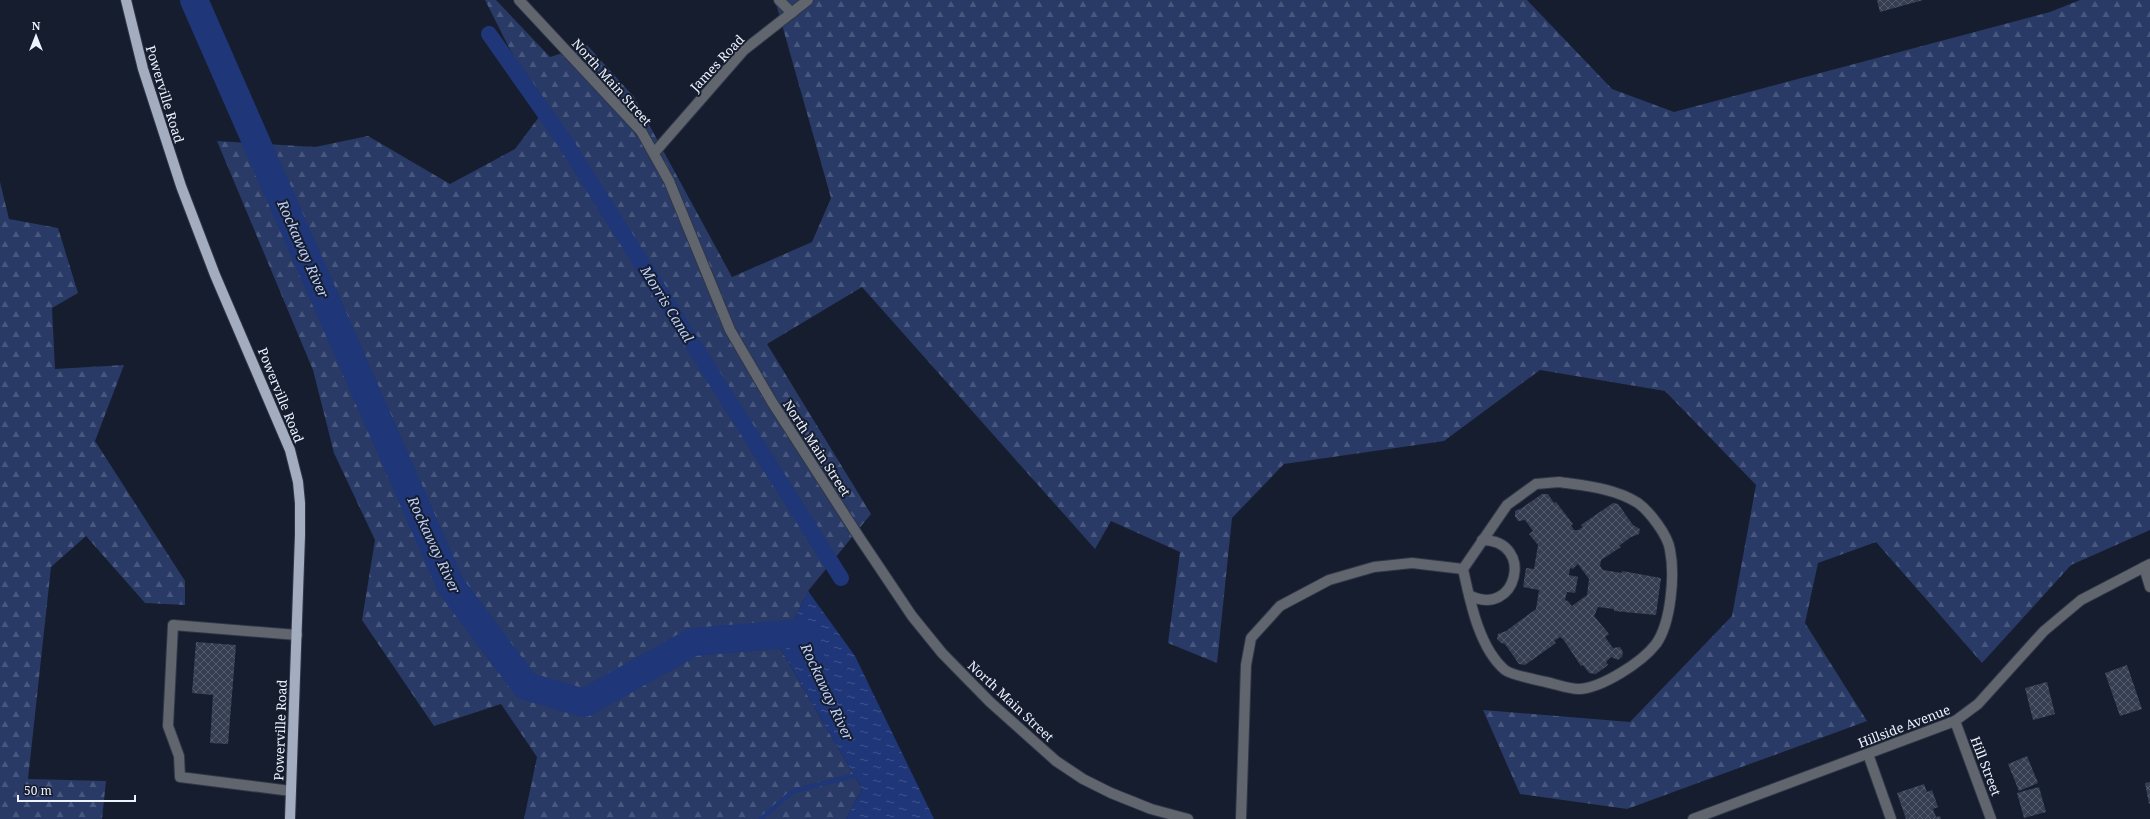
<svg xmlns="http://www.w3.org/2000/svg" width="2150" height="819" viewBox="0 0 2150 819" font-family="'Noto Serif',serif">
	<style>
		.forest { fill: url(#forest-firs) }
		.water { fill: url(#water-ripples) }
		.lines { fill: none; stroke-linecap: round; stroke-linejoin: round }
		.stream { stroke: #1f3679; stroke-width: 4.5 }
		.canal { stroke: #1f3679; stroke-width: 16 }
		.river { stroke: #1f3679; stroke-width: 28 }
		.building { fill: url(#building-cross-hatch); fill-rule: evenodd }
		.minor-casing { stroke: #303747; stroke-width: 12 }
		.major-casing { stroke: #303747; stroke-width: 12 }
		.minor { stroke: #60656e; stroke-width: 10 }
		.major { stroke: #a4adc0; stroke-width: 10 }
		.labels { text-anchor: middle; stroke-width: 4; stroke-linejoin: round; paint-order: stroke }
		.street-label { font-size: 13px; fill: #edf3ff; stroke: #161d2e }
		.water-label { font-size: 14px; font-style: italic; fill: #bfd1f9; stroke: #161d2e }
	</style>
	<defs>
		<pattern id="forest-firs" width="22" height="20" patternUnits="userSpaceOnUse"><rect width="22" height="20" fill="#293a66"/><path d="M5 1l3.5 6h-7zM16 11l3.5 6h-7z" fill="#48577d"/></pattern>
		<pattern id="water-ripples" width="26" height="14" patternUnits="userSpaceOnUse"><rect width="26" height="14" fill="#1f3679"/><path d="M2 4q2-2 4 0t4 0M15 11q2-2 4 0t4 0" fill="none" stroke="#40548d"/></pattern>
		<pattern id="building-cross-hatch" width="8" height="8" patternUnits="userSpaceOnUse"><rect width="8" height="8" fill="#363f52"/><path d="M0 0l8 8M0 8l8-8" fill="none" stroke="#535b6c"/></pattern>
	</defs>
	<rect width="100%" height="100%" fill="#161d2e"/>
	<g class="forest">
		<path d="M485,0H496L550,57L587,45L634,97L732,277L812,242L831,198L775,0H1527L1612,89L1674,112L2050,12L2080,0H2150V530L2071,565L1982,663L1876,542L1818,563L1805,623L1867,721L1627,809L1520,794L1483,710L1630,722L1732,616L1756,485L1665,391L1540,370L1444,441L1284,464L1232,518L1217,663L1168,643L1180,552L1111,521L1095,549L862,287L767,344L871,514L808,591L780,648L862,789L846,819H524L537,757L501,704L434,726L362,620L375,540L334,453L313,370L217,141L315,147L368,136L450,184L515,149L542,113Z"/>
		<path d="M0,182L9,219L58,228L78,293L52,308L55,369L124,365L95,441L185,581V605L145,603L86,536L51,567L28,779L106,781L102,819H0Z"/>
	</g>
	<path class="water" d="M808,591L855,656L934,819H846L862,789L780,648Z"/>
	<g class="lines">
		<path class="stream" d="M761,819L793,791L861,774"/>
		<path class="canal" d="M489,34L565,142L841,578"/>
		<path class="river" d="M194,0L451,586L526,686L584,703L693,642L800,633L810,655"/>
	</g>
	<g class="building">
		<path d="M1877,0H1923L1880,12Z"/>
		<path d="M1542,494H1548L1554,503L1556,502L1573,524L1571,525L1574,530H1578L1583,527L1581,525L1613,503L1618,504L1633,525L1640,529L1639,534L1631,537L1619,546L1621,547L1601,560L1600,566L1603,570L1622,573V571L1661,578L1656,615L1614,611V609L1598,607L1594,616L1609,634L1605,637L1613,648L1620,647L1623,652L1622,657L1618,660L1611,657L1606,662L1608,665L1596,674L1589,673L1583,665L1581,666L1563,639L1560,637L1554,641L1556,643L1525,665L1519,664L1505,644L1501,643L1497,639L1498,634L1506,631L1536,609L1539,590L1523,587L1526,568L1534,569L1538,545L1529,534L1533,531L1525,520L1518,521L1515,516V511L1522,508ZM1578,564L1589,579L1587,595L1572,606L1568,601L1565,600L1567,592L1575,593L1578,577L1569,575L1570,568L1573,569Z"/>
		<path d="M196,642L236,645L228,744L210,743L213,695L192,693Z"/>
		<path d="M2127,665L2142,709L2120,716L2105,673Z"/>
		<path d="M2047,682L2055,714L2033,720L2025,688Z"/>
		<path d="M2027,756L2038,783L2019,791L2008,764Z"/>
		<path d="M2150,782V804H2149L2145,783Z"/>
		<path d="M1924,784L1927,792L1932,790L1938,807L1933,809L1936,817L1940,816L1941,819H1906L1897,793Z"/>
		<path d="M2039,787L2046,812L2024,818L2017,793Z"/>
	</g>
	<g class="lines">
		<defs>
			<g id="minor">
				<path d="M519,0L641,131L669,181L730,330L772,402L859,537L912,616L942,653L990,702L1056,761L1083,779L1111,793L1151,809L1188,819"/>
				<path d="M779,0L792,13"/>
				<path d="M654,153L744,50L808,0"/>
				<path d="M1559,482C1586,486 1614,488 1638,503C1649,511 1668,535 1670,550C1675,575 1671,623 1656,644C1642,662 1602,688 1579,689C1568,689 1556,684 1546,682C1537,680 1511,675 1505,670C1479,648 1470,601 1463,569L1507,505L1536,484Z"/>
				<path d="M2144,567L2150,587"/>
				<path d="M1469,595C1517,620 1536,540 1482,540"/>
				<path d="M1955,721L1991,819"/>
				<path d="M1868,754L1891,819"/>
				<path d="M291,791L180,777L179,756L168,726L173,625L297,635"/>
				<path d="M1241,819L1246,665L1251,638L1280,606L1329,580L1374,567L1412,563L1463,569"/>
				<path d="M1693,819L1955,721L1978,704L2044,631L2081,600L2150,564"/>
			</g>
			<path id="major" d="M126,0L143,69L181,186L215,275L290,450L298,482L300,503V535L290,819"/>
		</defs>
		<use href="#minor" class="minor-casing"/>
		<use href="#major" class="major-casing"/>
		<use href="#minor" class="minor"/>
		<use href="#major" class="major"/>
	</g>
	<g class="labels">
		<g class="street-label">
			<text transform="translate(717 63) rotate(-47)" y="5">James Road</text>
			<text transform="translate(612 82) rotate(48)" y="5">North Main Street</text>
			<text transform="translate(165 94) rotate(73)" y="5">Powerville Road</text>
			<text transform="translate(281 395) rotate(68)" y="5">Powerville Road</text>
			<text transform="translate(817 448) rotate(57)" y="5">North Main Street</text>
			<text transform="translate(1011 701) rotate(43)" y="5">North Main Street</text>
			<text transform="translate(1904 726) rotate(-21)" y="5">Hillside Avenue</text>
			<text transform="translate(280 730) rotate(-88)" y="5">Powerville Road</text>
			<text transform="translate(1986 766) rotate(69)" y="5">Hill Street</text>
		</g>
		<g class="water-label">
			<text transform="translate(303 249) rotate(66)" y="5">Rockaway River</text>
			<text transform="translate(667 304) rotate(58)" y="5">Morris Canal</text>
			<text transform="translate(434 545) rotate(65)" y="5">Rockaway River</text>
			<text transform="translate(827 692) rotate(65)" y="5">Rockaway River</text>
		</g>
	</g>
	<g transform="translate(36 36)" stroke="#161d2e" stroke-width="3" paint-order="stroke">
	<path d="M0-3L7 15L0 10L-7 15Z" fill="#edf3ff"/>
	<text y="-6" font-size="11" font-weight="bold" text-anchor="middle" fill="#edf3ff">N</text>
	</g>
	<path d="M18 795v6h117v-6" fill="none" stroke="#edf3ff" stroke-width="2"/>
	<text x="24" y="795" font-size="12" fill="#edf3ff" stroke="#161d2e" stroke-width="3" paint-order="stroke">50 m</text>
</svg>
